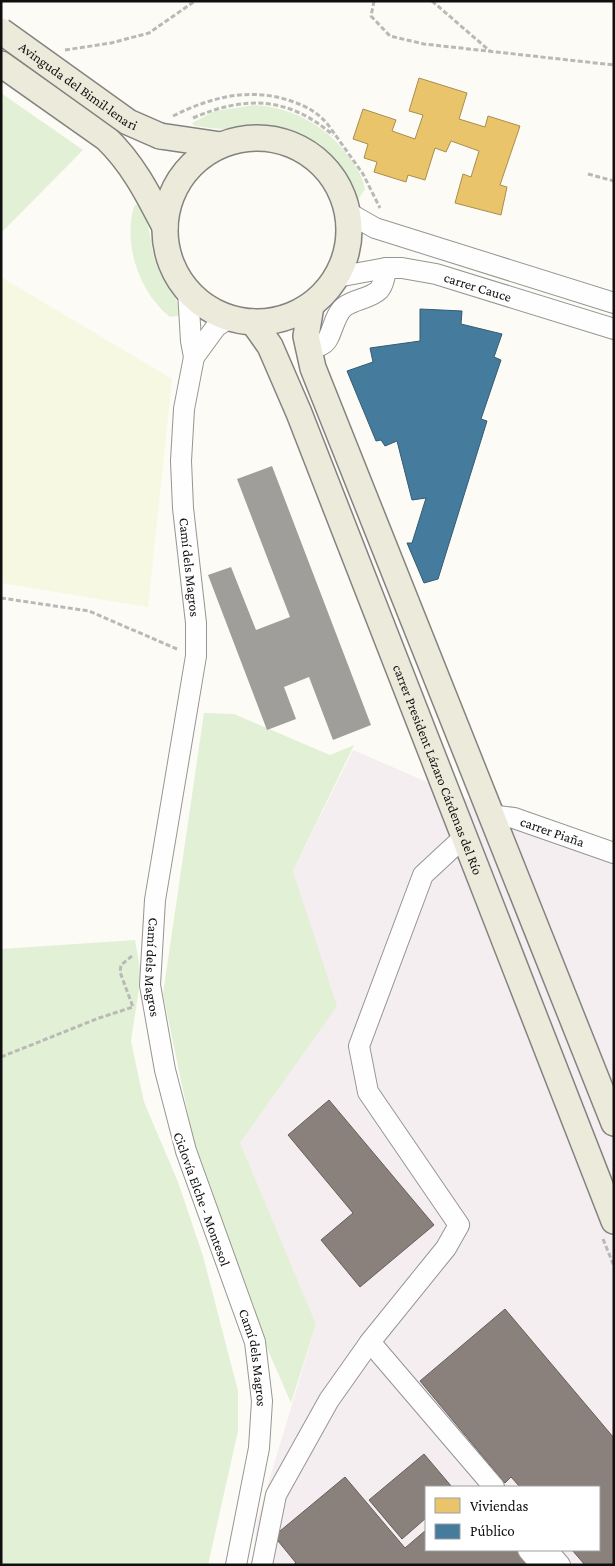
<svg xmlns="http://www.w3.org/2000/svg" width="615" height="1566" viewBox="0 0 615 1566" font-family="'Crimson Pro',serif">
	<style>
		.industrial { fill: #f4eef1; fill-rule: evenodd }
		.farmland { fill: #f6f8e2 }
		.green { fill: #e2f1d5 }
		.homes { fill: #e9c46a; stroke: #a88e4f }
		.public { fill: #457b9d; stroke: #355b72 }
		.industry { fill: #8a817c; stroke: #655f5b }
		.building { fill: #a09e9a }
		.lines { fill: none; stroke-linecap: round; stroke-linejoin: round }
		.minor-casing { stroke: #969593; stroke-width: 22 }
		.major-casing { stroke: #838380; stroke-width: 28 }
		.path { stroke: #b9b9b8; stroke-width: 3; stroke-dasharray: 5 2.5; stroke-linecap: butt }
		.minor { stroke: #fffefe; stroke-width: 20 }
		.major { stroke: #ecebdb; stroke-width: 25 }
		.major-bridge-casing { stroke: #838380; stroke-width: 28; stroke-linecap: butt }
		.major-bridge { stroke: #ecebdb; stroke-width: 25 }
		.labels { text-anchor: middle; stroke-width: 5; stroke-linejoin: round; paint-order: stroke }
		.street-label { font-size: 14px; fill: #0f0f0f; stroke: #fff }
	</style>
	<rect width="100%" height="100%" fill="#fcfbf5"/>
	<path class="industrial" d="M353,750L545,833L614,859V1565H252L257,1521L316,1324L239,1143L336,1006L293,871ZM426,1487H599V1550H426Z"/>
	<path class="farmland" d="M1,277L172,379L148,607L1,583Z"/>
	<g class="green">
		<path d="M1,93L83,150L1,233Z"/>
		<path d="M255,105C295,108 329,127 352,161C358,170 363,178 365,189L358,200C337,154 304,126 251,126C245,126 239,129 232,129C220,130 206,127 194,126L192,123L215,111Z"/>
		<path d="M138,204C152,220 149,247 157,266C164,282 179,298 181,315L170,317C139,292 123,245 134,206Z"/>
		<path d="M204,713L234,714L330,755L354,745L293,871L337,1006L240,1143L316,1324L291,1403L209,1215L163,994Z"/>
		<path d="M135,940L141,975L131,1041L144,1102L178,1182L203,1256L238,1391V1431L208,1565H1V949Z"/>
	</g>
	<path class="homes" d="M419,78L467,93L459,119L485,127L488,116L520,126L500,185L507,187L501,215L455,203L463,174L471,177L479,151L451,141L446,152L435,148L425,180L408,175L406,182L374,172L377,162L364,158L368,144L353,139L363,109L396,120L392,131L415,139L423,115L409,111Z"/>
	<path class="public" d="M420,309L462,311L461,324L502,334L494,357L501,360L481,419L487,421L438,579L424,583L407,543H412L426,498L412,500L397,441L385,446L381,440L376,441L347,371L373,362L370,348L420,341Z"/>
	<g class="industry">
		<path d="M329,1100L434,1225L360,1287L321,1240L353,1213L288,1135Z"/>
		<path d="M505,1309L614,1438V1565H585L572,1550H599V1487H520L511,1477L505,1483L420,1381Z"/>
		<path d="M424,1454L452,1487H426V1518L402,1539L369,1500Z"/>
		<path d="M345,1477L405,1548L426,1530V1550H517L530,1565H293L296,1563L274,1536Z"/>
	</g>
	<path class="building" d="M272,466L371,725L333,740L309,677L284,687L296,719L267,730L208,575L231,567L256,630L290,617L237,479Z"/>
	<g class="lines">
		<defs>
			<g id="minor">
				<path d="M347,212L375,228L614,303"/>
				<path id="s1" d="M337,277L386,268H402L436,274L614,329"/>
				<path id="s2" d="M188,291L191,341L194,357L184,409L181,461L183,508L196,623V656L155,900L150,985L165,1070L186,1151L255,1342L262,1401L259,1448L236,1565"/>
				<path d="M308,349C313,348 319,347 323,344C332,339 333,316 344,307C354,299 370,299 379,290C384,284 385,275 386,268"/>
				<path d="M194,357L216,327L229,318"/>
				<path id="s3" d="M491,815L514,818L614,853"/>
				<path d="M370,1342L494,1487"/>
				<path d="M528,1550L541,1565"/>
				<path d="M547,1550L560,1565"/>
				<path d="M262,1565L276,1495L329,1400L370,1342L446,1248L459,1225L368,1092L359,1046L423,875L465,836"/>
			</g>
			<g id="major">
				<path d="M1,64L106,138C133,164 148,194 165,227"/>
				<path d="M160,136L221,145"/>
				<circle cx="257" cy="230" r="92"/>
				<path d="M311,306L306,336L313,368L614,1123"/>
				<path id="s4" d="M253,322L270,346L299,413L614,1221"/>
			</g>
		</defs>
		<use href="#minor" class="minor-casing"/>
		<use href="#major" class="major-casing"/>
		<g class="path">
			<path d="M374,1L371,16L390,36L424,44L614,65"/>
			<path d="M432,1L491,52"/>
			<path d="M65,50L111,43L149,33L195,1"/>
			<path d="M173,116C211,97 250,87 291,101C306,106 319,113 329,126L363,174L380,208"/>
			<path d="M193,118C246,95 289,97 333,135"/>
			<path d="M588,174L614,181"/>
			<path d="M1,598L89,611L177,649"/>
			<path d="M132,956L121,965L120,972L133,1007"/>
			<path d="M1,1057L99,1018L133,1007"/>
			<path d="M603,1239L614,1266"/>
		</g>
		<use href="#minor" class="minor"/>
		<use href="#major" class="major"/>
		<defs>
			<g id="major-bridge">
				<path id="s5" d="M1,31L128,122L160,136"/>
			</g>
		</defs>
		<use href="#major-bridge" class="major-bridge-casing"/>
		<use href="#major-bridge" class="major-bridge"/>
	</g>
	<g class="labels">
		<g class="street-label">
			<text dy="5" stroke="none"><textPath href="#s5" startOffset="95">Avinguda del Bimil·lenari</textPath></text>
			<text dy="5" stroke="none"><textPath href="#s1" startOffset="144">carrer Cauce</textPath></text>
			<text dy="5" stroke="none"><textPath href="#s2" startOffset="278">Camí dels Magros</textPath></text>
			<text dy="5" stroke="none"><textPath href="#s4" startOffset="485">carrer President Lázaro Cárdenas del Río</textPath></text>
			<text dy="5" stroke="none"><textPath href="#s3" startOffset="64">carrer Piaña</textPath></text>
			<text dy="5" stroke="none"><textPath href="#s2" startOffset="682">Camí dels Magros</textPath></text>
			<text transform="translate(202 1199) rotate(70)" y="5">Ciclovía Elche - Montesol</text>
			<text dy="5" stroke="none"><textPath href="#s2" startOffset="1088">Camí dels Magros</textPath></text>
		</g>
	</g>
	<rect width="615" height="1566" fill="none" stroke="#0f0f0f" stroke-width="5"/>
	<rect x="425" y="1486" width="175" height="65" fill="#ffffff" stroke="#9f9f9f"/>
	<rect x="435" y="1498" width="25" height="15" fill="#e9c46a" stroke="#9f9f9f"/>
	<text x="470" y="1511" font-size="15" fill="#0f0f0f">Viviendas</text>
	<rect x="435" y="1524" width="25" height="15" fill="#457b9d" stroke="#9f9f9f"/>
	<text x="470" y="1536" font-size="15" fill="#0f0f0f">Público</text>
</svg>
